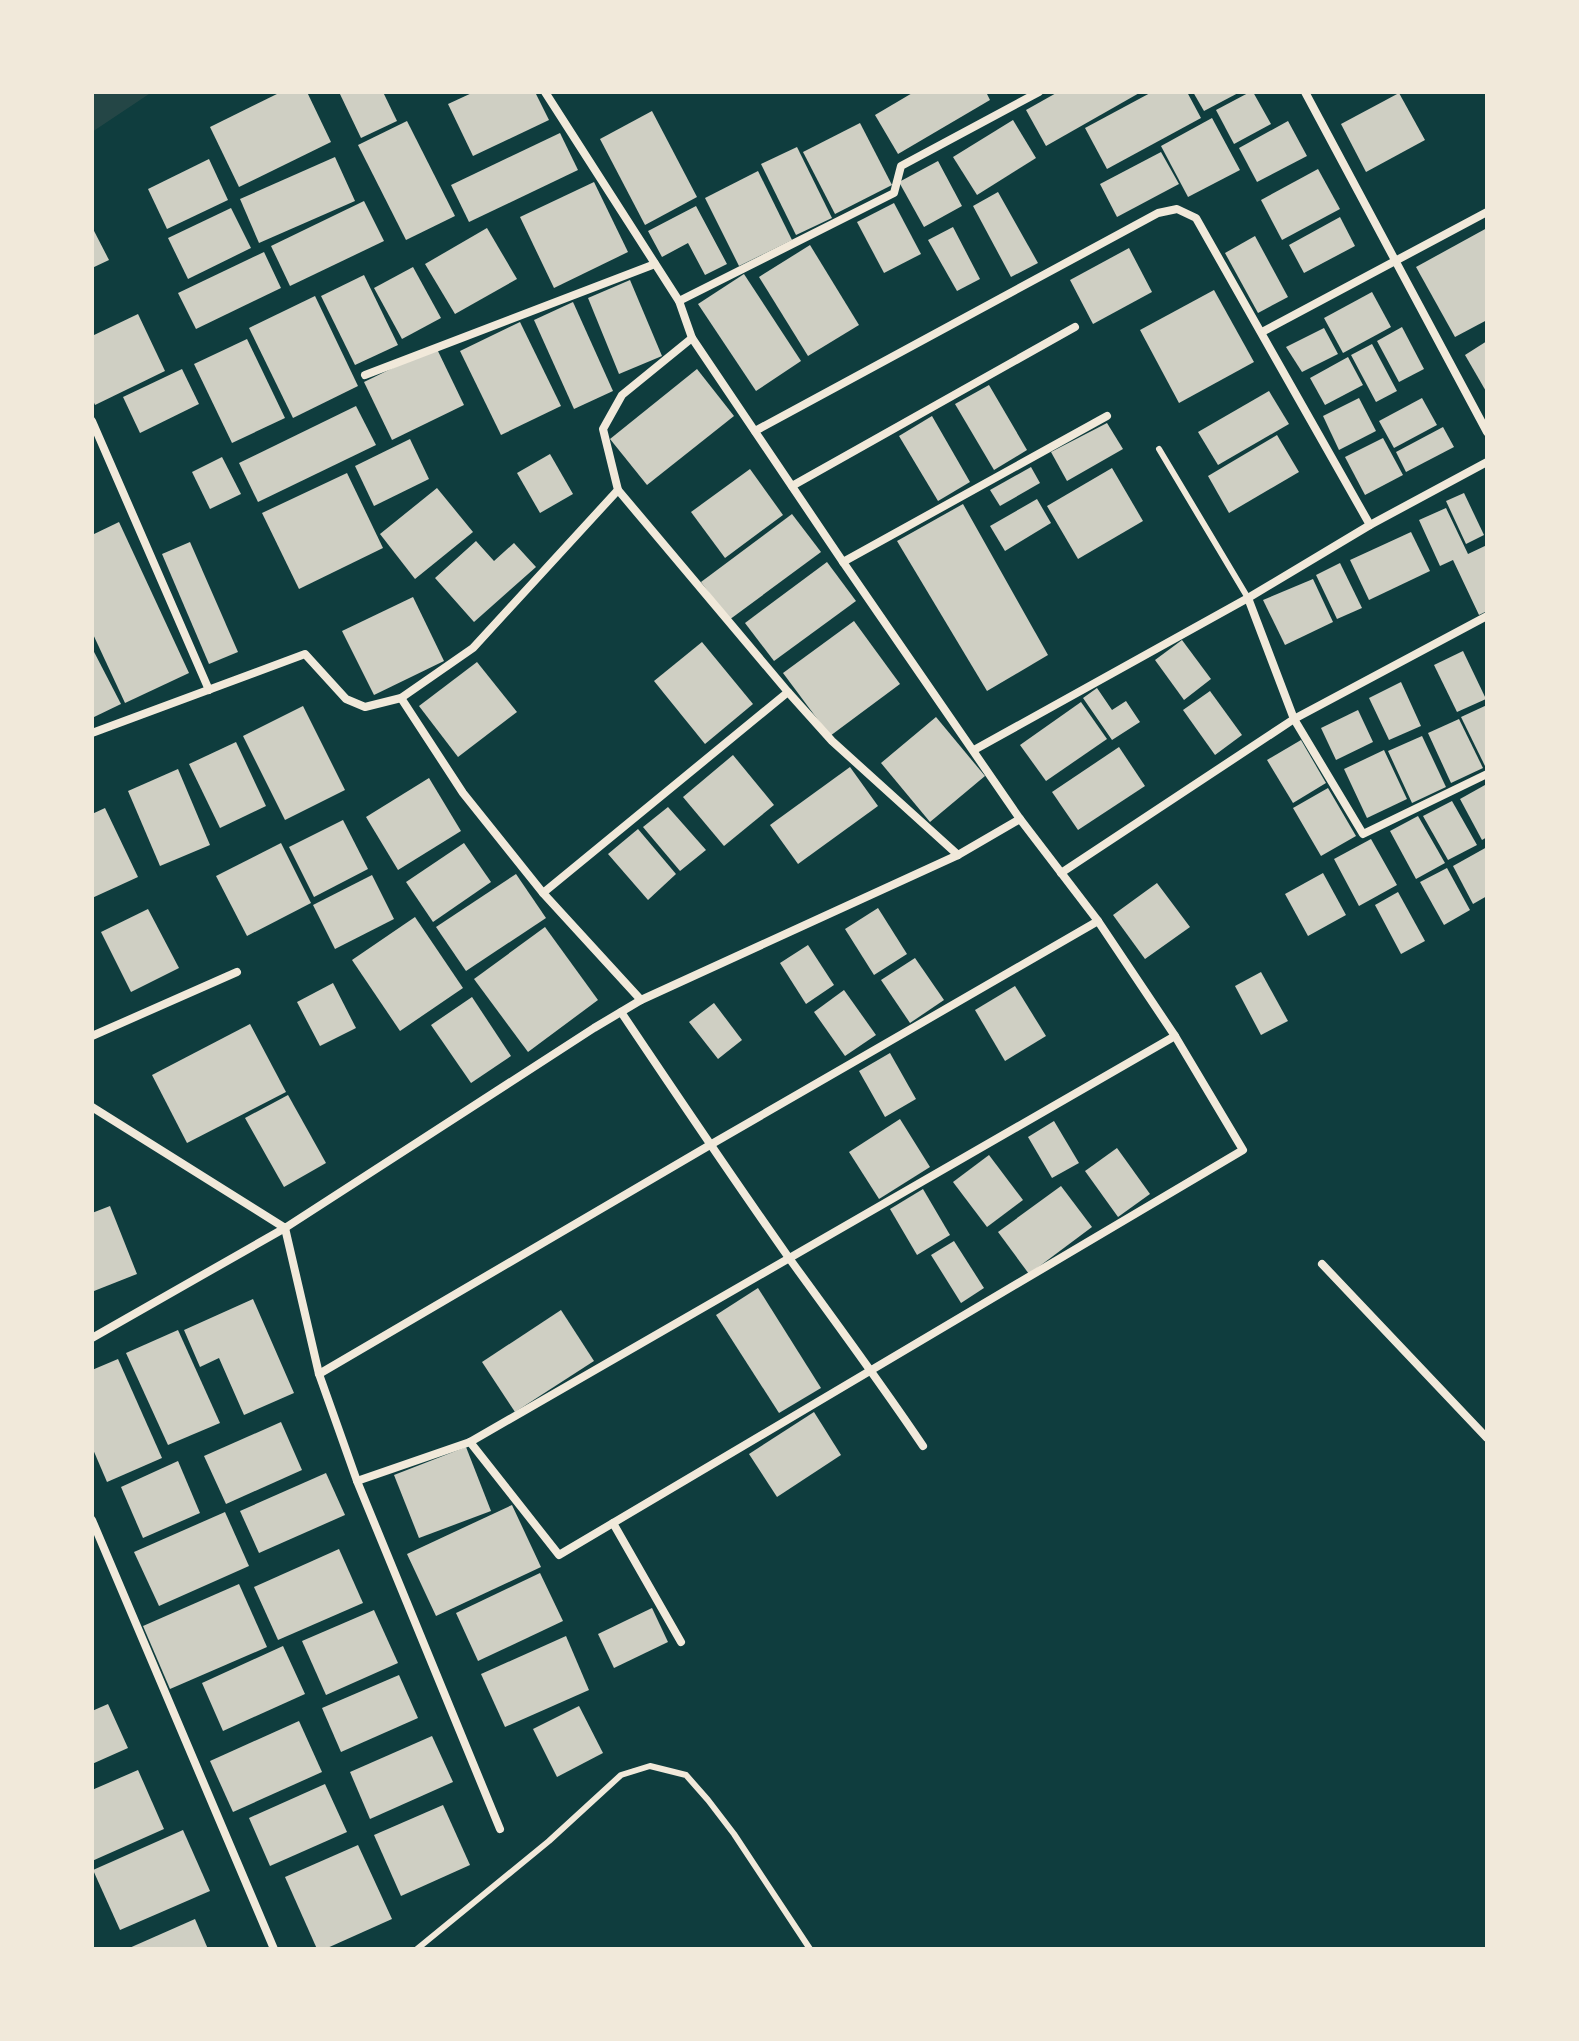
<svg xmlns="http://www.w3.org/2000/svg" width="1579" height="2041" viewBox="0 0 1579 2041" font-family="'Roboto Condensed',sans-serif">
	<style>
		.green { fill: #244646 }
		.building { fill: #cfcfc3 }
		.lines { fill: none; stroke-linecap: round; stroke-linejoin: round }
		.service { stroke: #f1e9da; stroke-width: 6 }
		.minor { stroke: #f1e9da; stroke-width: 8 }
	</style>
	<rect width="100%" height="100%" fill="#0f3d3e"/>
	<path class="green" d="M92,92H152L92,132Z"/>
	<g class="building">
		<path d="M281,92H307L331,142L239,187L210,127Z"/>
		<path d="M339,92H383L397,121L361,138Z"/>
		<path d="M474,92H535L549,120L473,156L448,104Z"/>
		<path d="M914,92H986L990,100L898,154L875,115Z"/>
		<path d="M1058,92H1141L1046,146L1026,110Z"/>
		<path d="M1152,92H1187L1201,118L1107,169L1085,128Z"/>
		<path d="M1193,92H1240L1204,111Z"/>
		<path d="M1250,92H1253L1271,124L1234,144L1216,110Z"/>
		<path d="M1399,93L1425,140L1366,172L1341,124Z"/>
		<path d="M652,111L697,197L645,225L600,139Z"/>
		<path d="M1212,118L1240,170L1188,197L1161,146Z"/>
		<path d="M1013,120L1036,158L977,195L953,157Z"/>
		<path d="M407,121L455,216L406,240L358,145Z"/>
		<path d="M1288,121L1307,156L1257,182L1239,148Z"/>
		<path d="M860,123L892,185L835,214L803,152Z"/>
		<path d="M560,133L578,170L469,222L451,185Z"/>
		<path d="M797,147L832,218L796,235L761,164Z"/>
		<path d="M1161,152L1179,184L1117,217L1100,184Z"/>
		<path d="M335,157L355,201L259,243L240,199Z"/>
		<path d="M209,159L228,200L167,229L148,189Z"/>
		<path d="M938,161L962,206L924,227L899,182Z"/>
		<path d="M1318,169L1340,209L1282,240L1261,200Z"/>
		<path d="M758,171L792,240L739,266L705,198Z"/>
		<path d="M594,182L628,252L554,288L520,217Z"/>
		<path d="M998,192L1038,263L1011,277L973,206Z"/>
		<path d="M364,201L384,241L290,286L271,246Z"/>
		<path d="M894,203L921,254L884,273L857,222Z"/>
		<path d="M696,206L727,264L705,275L688,243L662,257L648,231Z"/>
		<path d="M231,208L251,248L188,279L168,238Z"/>
		<path d="M1340,217L1355,246L1304,273L1289,245Z"/>
		<path d="M92,227L109,260L92,268Z"/>
		<path d="M953,227L980,279L957,291L928,240Z"/>
		<path d="M487,228L517,279L455,314L425,264Z"/>
		<path d="M1487,228V320L1455,337L1416,267Z"/>
		<path d="M1255,236L1288,297L1258,313L1225,253Z"/>
		<path d="M810,245L859,325L808,356L759,277Z"/>
		<path d="M1129,248L1152,292L1093,324L1070,280Z"/>
		<path d="M264,252L281,288L196,329L178,293Z"/>
		<path d="M413,267L441,318L402,339L374,288Z"/>
		<path d="M744,274L801,361L756,391L698,304Z"/>
		<path d="M364,275L398,345L355,365L321,296Z"/>
		<path d="M630,280L662,356L619,374L588,298Z"/>
		<path d="M1214,290L1254,362L1179,403L1140,330Z"/>
		<path d="M1372,292L1391,327L1343,353L1324,318Z"/>
		<path d="M315,296L358,386L293,418L249,328Z"/>
		<path d="M573,302L613,391L574,409L534,320Z"/>
		<path d="M138,314L165,371L95,405L92,398V336Z"/>
		<path d="M520,322L561,406L501,435L460,351Z"/>
		<path d="M1402,327L1424,369L1399,382L1377,341Z"/>
		<path d="M1324,328L1338,354L1302,372L1286,347Z"/>
		<path d="M247,339L285,418L232,443L194,364Z"/>
		<path d="M1487,341V393L1465,355Z"/>
		<path d="M1372,344L1397,391L1376,402L1351,355Z"/>
		<path d="M436,347L464,405L392,440L364,382Z"/>
		<path d="M1348,357L1363,385L1325,405L1310,378Z"/>
		<path d="M182,369L199,404L140,433L123,397Z"/>
		<path d="M697,369L734,416L647,485L610,439Z"/>
		<path d="M989,385L1027,450L994,470L955,404Z"/>
		<path d="M1269,391L1289,424L1218,465L1198,432Z"/>
		<path d="M1359,398L1376,431L1339,450L1323,416Z"/>
		<path d="M1422,398L1437,425L1394,448L1379,421Z"/>
		<path d="M356,406L376,445L258,502L239,463Z"/>
		<path d="M932,416L970,482L938,501L899,436Z"/>
		<path d="M1107,423L1123,449L1067,481L1051,452Z"/>
		<path d="M1443,427L1454,447L1406,472L1396,452Z"/>
		<path d="M1277,435L1299,472L1229,513L1208,476Z"/>
		<path d="M1383,438L1403,475L1365,495L1345,457Z"/>
		<path d="M410,439L429,479L374,506L355,466Z"/>
		<path d="M550,454L573,494L540,513L517,473Z"/>
		<path d="M222,457L241,494L210,509L192,472Z"/>
		<path d="M1031,467L1040,483L1000,506L990,490Z"/>
		<path d="M1112,468L1143,521L1078,559L1047,506Z"/>
		<path d="M750,469L783,515L725,558L691,512Z"/>
		<path d="M347,473L383,548L299,589L262,513Z"/>
		<path d="M437,488L473,532L415,579L380,534Z"/>
		<path d="M1464,493L1484,535L1466,544L1446,501Z"/>
		<path d="M1037,499L1051,523L1005,551L990,526Z"/>
		<path d="M963,504L1048,655L987,691L897,541Z"/>
		<path d="M1446,508L1468,554L1487,545V611L1479,615L1453,560L1440,566L1419,520Z"/>
		<path d="M792,514L821,552L729,620L701,582Z"/>
		<path d="M119,522L189,673L125,703L92,632V535Z"/>
		<path d="M1411,532L1430,571L1369,600L1350,560Z"/>
		<path d="M476,541L494,561L514,543L536,567L474,622L435,578Z"/>
		<path d="M190,542L238,652L209,664L162,554Z"/>
		<path d="M827,562L856,601L774,661L745,623Z"/>
		<path d="M1340,563L1362,608L1337,619L1316,575Z"/>
		<path d="M1313,579L1333,622L1285,645L1263,600Z"/>
		<path d="M413,597L444,661L374,695L342,631Z"/>
		<path d="M854,621L900,684L830,736L783,673Z"/>
		<path d="M1182,640L1211,679L1184,700L1155,660Z"/>
		<path d="M702,642L753,704L705,744L654,681Z"/>
		<path d="M92,648L121,704L92,718Z"/>
		<path d="M1463,651L1486,699L1457,712L1434,665Z"/>
		<path d="M477,662L517,712L458,757L419,706Z"/>
		<path d="M1401,682L1421,726L1389,740L1369,698Z"/>
		<path d="M1097,688L1112,710L1126,701L1140,722L1112,740L1083,698Z"/>
		<path d="M1210,691L1242,735L1215,755L1183,710Z"/>
		<path d="M1081,702L1107,739L1046,781L1020,745Z"/>
		<path d="M1487,705V765L1485,766L1461,717Z"/>
		<path d="M303,706L345,790L285,820L243,736Z"/>
		<path d="M1358,710L1373,742L1336,760L1321,728Z"/>
		<path d="M936,717L985,776L930,822L881,763Z"/>
		<path d="M1459,719L1483,768L1451,783L1428,733Z"/>
		<path d="M1422,736L1446,787L1412,803L1388,751Z"/>
		<path d="M1301,740L1326,783L1293,803L1267,760Z"/>
		<path d="M236,742L266,806L220,828L189,764Z"/>
		<path d="M1119,747L1145,786L1078,830L1052,792Z"/>
		<path d="M1384,750L1407,799L1367,818L1344,769Z"/>
		<path d="M733,755L774,805L724,846L683,797Z"/>
		<path d="M850,767L878,806L798,864L770,825Z"/>
		<path d="M178,769L210,845L160,866L128,791Z"/>
		<path d="M429,778L461,831L398,870L366,817Z"/>
		<path d="M1485,785L1487,788V837L1482,840L1460,799Z"/>
		<path d="M1328,788L1356,836L1321,856L1293,808Z"/>
		<path d="M1452,801L1477,845L1448,860L1423,816Z"/>
		<path d="M668,807L706,850L680,871L643,827Z"/>
		<path d="M105,808L138,877L92,898V814Z"/>
		<path d="M1418,816L1445,863L1416,879L1390,831Z"/>
		<path d="M343,820L368,869L314,897L289,847Z"/>
		<path d="M638,829L676,874L648,900L608,854Z"/>
		<path d="M1371,839L1397,885L1359,906L1334,859Z"/>
		<path d="M281,843L311,903L247,936L216,876Z"/>
		<path d="M464,843L491,882L433,922L406,882Z"/>
		<path d="M1487,847V896L1473,904L1453,866Z"/>
		<path d="M1447,868L1470,910L1444,925L1420,882Z"/>
		<path d="M1323,873L1346,915L1308,936L1285,894Z"/>
		<path d="M516,874L546,918L466,971L436,927Z"/>
		<path d="M372,875L394,919L335,949L313,905Z"/>
		<path d="M1157,883L1190,927L1145,959L1113,915Z"/>
		<path d="M1398,892L1425,941L1401,954L1375,905Z"/>
		<path d="M878,908L907,954L874,975L845,929Z"/>
		<path d="M148,909L179,968L131,992L101,932Z"/>
		<path d="M415,917L463,988L400,1031L352,960Z"/>
		<path d="M545,927L598,1000L528,1052L474,979Z"/>
		<path d="M808,945L834,985L806,1004L780,963Z"/>
		<path d="M915,958L944,1000L910,1023L881,980Z"/>
		<path d="M1261,972L1288,1021L1261,1035L1235,986Z"/>
		<path d="M333,983L356,1028L320,1046L297,1002Z"/>
		<path d="M1015,986L1046,1036L1005,1061L975,1010Z"/>
		<path d="M844,990L876,1035L845,1056L814,1012Z"/>
		<path d="M472,997L511,1056L471,1083L431,1025Z"/>
		<path d="M714,1003L742,1040L718,1059L689,1022Z"/>
		<path d="M250,1024L286,1092L187,1143L152,1075Z"/>
		<path d="M890,1053L916,1099L885,1117L859,1071Z"/>
		<path d="M288,1095L326,1163L284,1187L245,1118Z"/>
		<path d="M900,1119L930,1167L879,1199L849,1152Z"/>
		<path d="M1054,1121L1079,1163L1052,1178L1028,1137Z"/>
		<path d="M1117,1148L1150,1194L1118,1217L1085,1171Z"/>
		<path d="M989,1155L1023,1200L987,1227L953,1182Z"/>
		<path d="M1061,1186L1092,1227L1029,1274L998,1232Z"/>
		<path d="M923,1189L950,1235L917,1255L890,1209Z"/>
		<path d="M110,1206L137,1274L94,1291L92,1286V1213Z"/>
		<path d="M954,1241L984,1288L961,1303L931,1255Z"/>
		<path d="M758,1288L821,1388L779,1413L716,1315Z"/>
		<path d="M253,1299L294,1393L244,1415L219,1358L200,1367L184,1330Z"/>
		<path d="M561,1310L594,1361L515,1412L482,1362Z"/>
		<path d="M178,1330L220,1423L168,1445L126,1353Z"/>
		<path d="M118,1359L162,1458L107,1482L92,1447V1370Z"/>
		<path d="M814,1412L841,1455L777,1497L749,1454Z"/>
		<path d="M281,1422L302,1470L226,1504L204,1456Z"/>
		<path d="M466,1447L491,1511L419,1538L394,1475Z"/>
		<path d="M178,1461L200,1513L143,1538L121,1487Z"/>
		<path d="M326,1473L345,1515L259,1553L240,1511Z"/>
		<path d="M512,1505L541,1567L436,1616L407,1554Z"/>
		<path d="M225,1512L249,1566L159,1606L134,1552Z"/>
		<path d="M339,1549L363,1603L278,1640L254,1587Z"/>
		<path d="M540,1573L563,1621L478,1661L456,1613Z"/>
		<path d="M239,1584L267,1647L170,1689L143,1626Z"/>
		<path d="M652,1608L668,1642L614,1668L598,1634Z"/>
		<path d="M374,1610L398,1663L326,1695L302,1641Z"/>
		<path d="M566,1636L589,1690L505,1727L481,1674Z"/>
		<path d="M283,1646L305,1694L223,1731L202,1683Z"/>
		<path d="M399,1675L418,1718L341,1752L322,1708Z"/>
		<path d="M108,1704L128,1748L92,1764V1711Z"/>
		<path d="M579,1706L603,1753L557,1777L533,1729Z"/>
		<path d="M299,1721L322,1772L233,1812L210,1761Z"/>
		<path d="M432,1736L453,1782L370,1819L350,1772Z"/>
		<path d="M138,1770L164,1829L92,1861V1790Z"/>
		<path d="M325,1784L347,1832L270,1866L249,1818Z"/>
		<path d="M443,1805L470,1865L401,1896L374,1835Z"/>
		<path d="M183,1830L210,1891L120,1930L93,1870Z"/>
		<path d="M358,1845L392,1919L325,1949H317L285,1877Z"/>
		<path d="M195,1919L208,1949H127Z"/>
	</g>
	<g class="lines">
		<g class="service">
			<path d="M1159,449L1248,598"/>
			<path d="M417,1949L549,1841L621,1775L650,1766L686,1775L708,1800L734,1834L810,1949"/>
		</g>
		<g class="minor">
			<path d="M1305,92L1487,432"/>
			<path d="M679,301L894,193L901,166L1039,92"/>
			<path d="M1262,332L1487,212"/>
			<path d="M365,375L655,264"/>
			<path d="M92,421L209,690"/>
			<path d="M755,431L1158,213L1177,209L1196,218L1370,525"/>
			<path d="M792,486L1075,327"/>
			<path d="M618,490L788,692L832,741L958,855"/>
			<path d="M843,562L1107,416"/>
			<path d="M1248,598L1294,719L1363,834L1487,774"/>
			<path d="M401,698L463,793L543,893L641,1000"/>
			<path d="M92,733L305,654L346,699L365,707L401,698L473,648L618,490L603,429L622,395L692,338"/>
			<path d="M974,750L1248,598L1370,525L1487,462"/>
			<path d="M1061,873L1294,719L1487,616"/>
			<path d="M543,893L788,692"/>
			<path d="M621,1012C676,1094 732,1177 789,1258C834,1320 880,1382 923,1446"/>
			<path d="M92,1036L237,972"/>
			<path d="M92,1107L285,1228L594,1028L641,1000L958,855L1020,819"/>
			<path d="M1322,1264L1487,1438"/>
			<path d="M92,1338L285,1228L319,1374L357,1481L500,1829"/>
			<path d="M319,1374L710,1145L1098,921L1020,819L843,562L692,338L679,301L545,92"/>
			<path d="M470,1442L559,1555L1243,1150L1175,1036"/>
			<path d="M357,1481L470,1442L1175,1036L1098,921"/>
			<path d="M92,1520L274,1949"/>
			<path d="M613,1523L681,1642"/>
		</g>
	</g>
	<rect width="1579" height="2041" fill="none" stroke="#f1e9da" stroke-width="188"/>
</svg>
